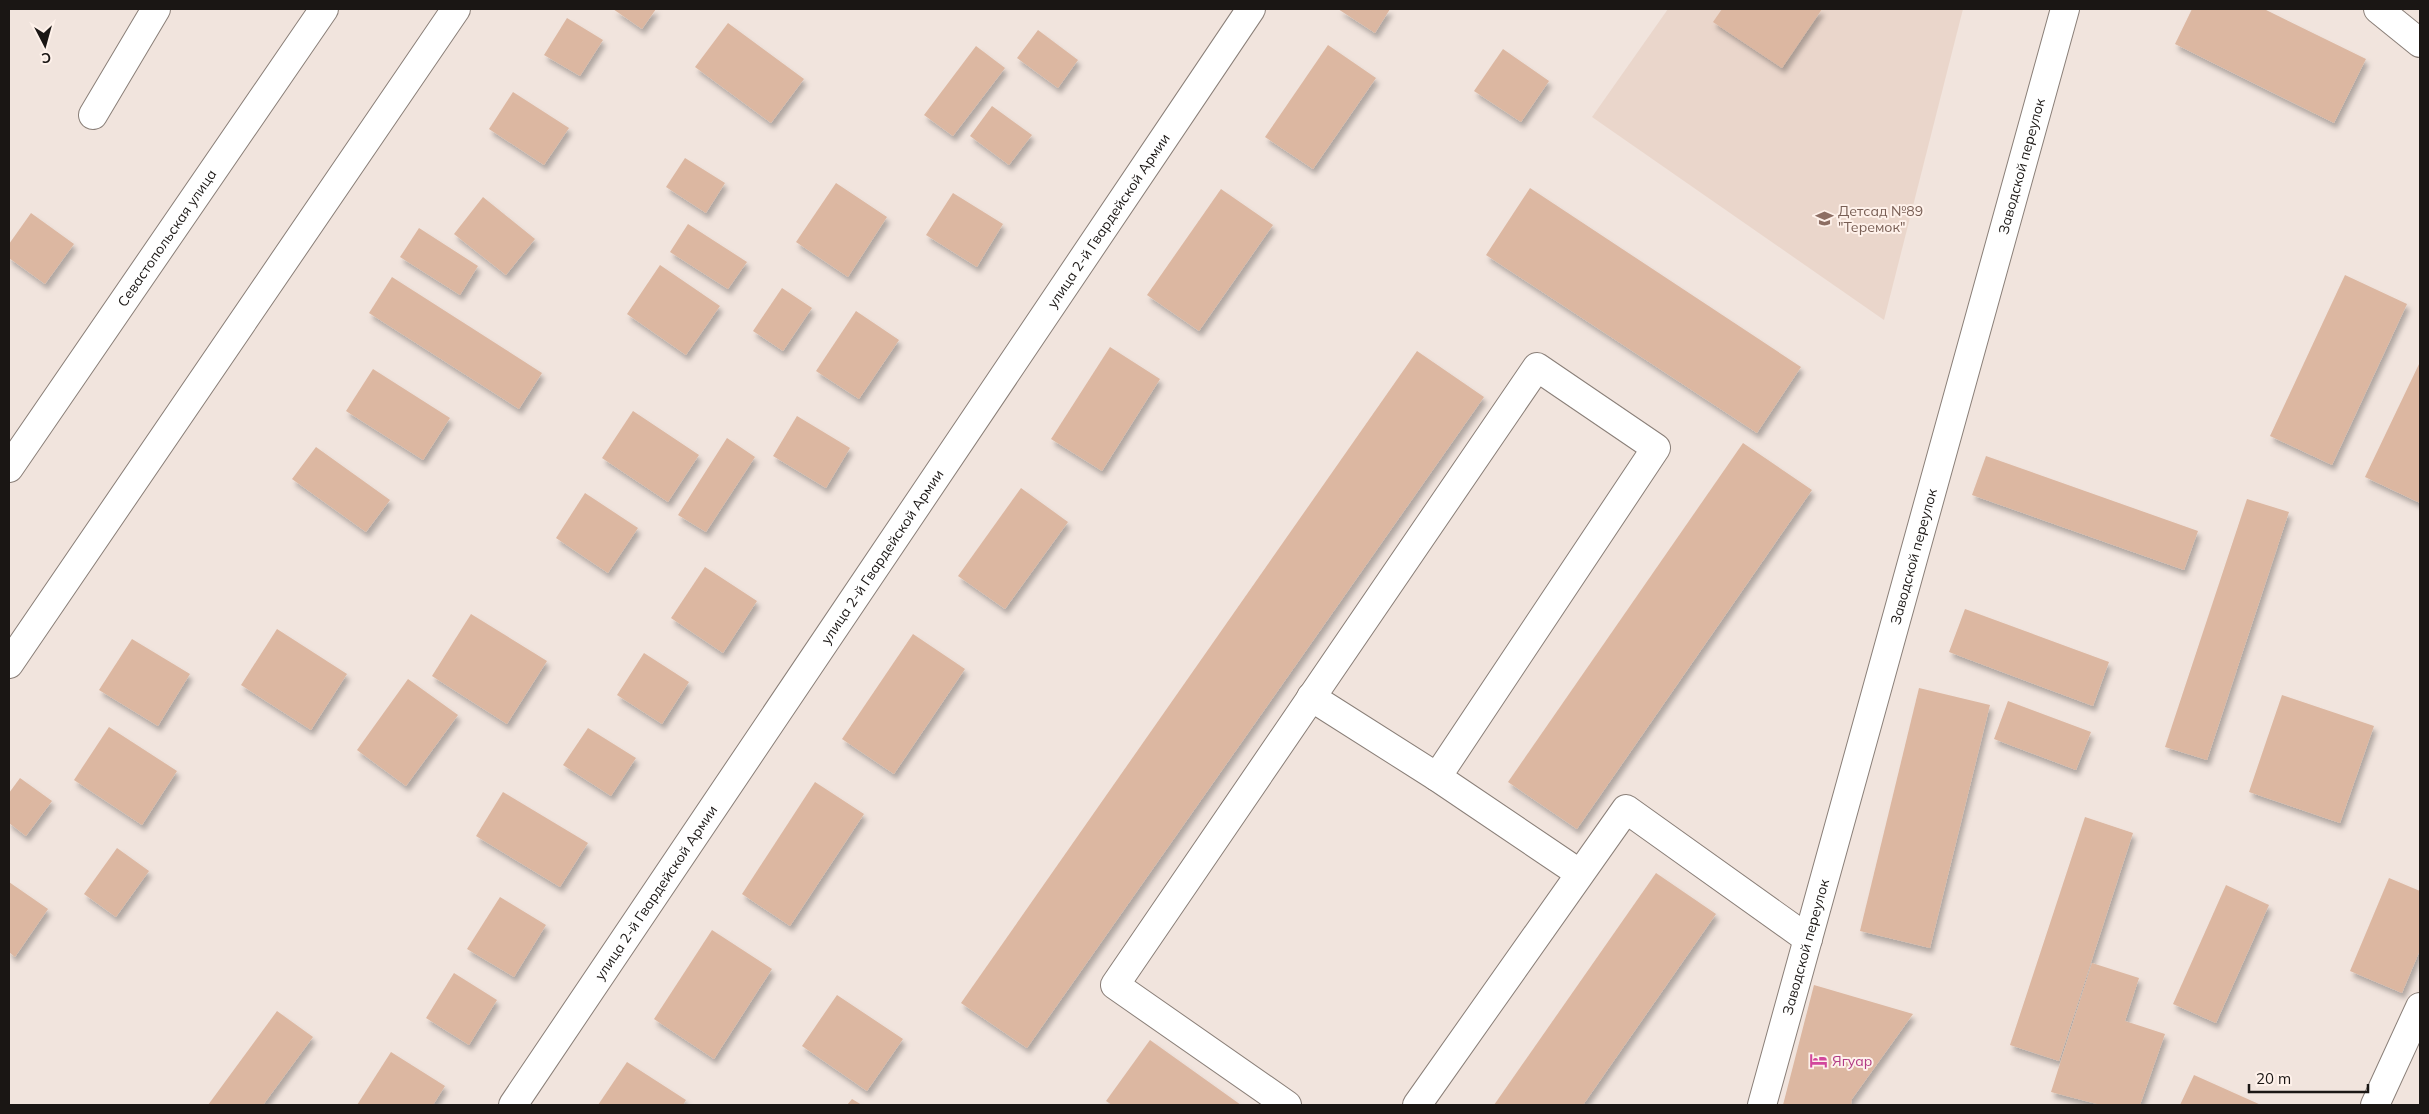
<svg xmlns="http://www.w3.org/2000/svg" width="2429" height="1114" viewBox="0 0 2429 1114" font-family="Mulish,sans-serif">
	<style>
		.built { fill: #ead6cb }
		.building { fill: #dcb7a1; filter: url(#shadow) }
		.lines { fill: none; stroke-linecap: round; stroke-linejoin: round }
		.minor-casing { stroke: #8a7f78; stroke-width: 30 }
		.major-casing { stroke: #8a7f78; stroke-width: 30 }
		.minor { stroke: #fff; stroke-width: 28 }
		.major { stroke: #fff; stroke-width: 28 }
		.labels { text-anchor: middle; stroke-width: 4; stroke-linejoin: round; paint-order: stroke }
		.street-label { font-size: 14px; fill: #1a1614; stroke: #fef1ea }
		.education-label { font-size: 14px; fill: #785e54; stroke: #fef1ea; text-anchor: start }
		.hotel-label { font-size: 14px; fill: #b23c85; stroke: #fef1ea; text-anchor: start }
	</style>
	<defs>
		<filter id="shadow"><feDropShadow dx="3" dy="5.5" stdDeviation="2.5" flood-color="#0004"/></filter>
	</defs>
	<rect width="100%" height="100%" fill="#f1e4dd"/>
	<path class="built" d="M1668,9H1963L1884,320L1592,117Z"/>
	<g class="building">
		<path d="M613,9H656L642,29Z"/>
		<path d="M1338,9H1390L1375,33Z"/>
		<path d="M1722,9H1822L1782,68L1713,22Z"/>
		<path d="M2192,9H2264L2366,59L2334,123L2175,44Z"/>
		<path d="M567,18L603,40L580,76L544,55Z"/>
		<path d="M728,23L804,79L771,123L695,67Z"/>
		<path d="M1038,30L1078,60L1058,88L1017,58Z"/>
		<path d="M1328,45L1376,78L1313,169L1265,137Z"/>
		<path d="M976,46L1005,68L953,136L924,115Z"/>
		<path d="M1503,49L1549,81L1521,122L1474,91Z"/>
		<path d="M513,92L569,128L544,165L489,129Z"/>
		<path d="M992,106L1032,135L1009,165L970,136Z"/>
		<path d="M685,158L725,183L706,213L666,187Z"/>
		<path d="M836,183L887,217L848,277L796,242Z"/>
		<path d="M1530,188L1801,367L1757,433L1486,255Z"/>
		<path d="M1221,189L1273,225L1199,331L1147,295Z"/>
		<path d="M953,193L1003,224L977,267L926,235Z"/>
		<path d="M483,197L535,239L506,275L454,234Z"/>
		<path d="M31,213L74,244L45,284L9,258V244Z"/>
		<path d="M688,224L747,262L728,289L670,252Z"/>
		<path d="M419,228L478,266L460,295L400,257Z"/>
		<path d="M660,265L720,306L686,355L627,314Z"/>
		<path d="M2345,275L2407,304L2332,465L2270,436Z"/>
		<path d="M392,277L542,373L519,409L369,313Z"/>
		<path d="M782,288L812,308L783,351L753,331Z"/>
		<path d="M856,311L899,340L859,399L816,371Z"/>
		<path d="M1110,347L1160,379L1102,471L1051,439Z"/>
		<path d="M1417,351L1484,397L1027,1048L961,1003Z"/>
		<path d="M2420,362V503L2365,477Z"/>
		<path d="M373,369L450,418L423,460L346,411Z"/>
		<path d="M633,411L699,455L668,502L602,458Z"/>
		<path d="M797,416L850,448L826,488L773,456Z"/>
		<path d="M727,438L755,457L706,532L678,515Z"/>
		<path d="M1743,443L1812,490L1577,829L1508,782Z"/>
		<path d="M316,447L390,500L366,532L292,479Z"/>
		<path d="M1986,456L2198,531L2184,570L1972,495Z"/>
		<path d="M1021,488L1068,522L1005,609L958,576Z"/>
		<path d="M585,493L638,528L608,573L556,538Z"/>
		<path d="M2247,499L2289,512L2207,760L2165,747Z"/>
		<path d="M705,567L757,601L723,653L671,618Z"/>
		<path d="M1965,609L2109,662L2093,706L1949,652Z"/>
		<path d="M471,614L547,661L507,724L432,676Z"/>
		<path d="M277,629L347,674L311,730L241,685Z"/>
		<path d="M913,634L965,669L894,774L842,739Z"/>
		<path d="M132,639L190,674L158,726L99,690Z"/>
		<path d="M644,653L689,682L662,724L617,695Z"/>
		<path d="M408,679L458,715L406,786L357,750Z"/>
		<path d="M1919,688L1990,705L1930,948L1860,931Z"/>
		<path d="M2282,695L2374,726L2340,823L2249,792Z"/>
		<path d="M2008,701L2091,732L2076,770L1994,739Z"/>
		<path d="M109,727L177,771L142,825L74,780Z"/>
		<path d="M588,728L636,758L611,796L563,765Z"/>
		<path d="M20,778L52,801L26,836L9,823V793Z"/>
		<path d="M815,782L864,814L790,926L742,894Z"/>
		<path d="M503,792L588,843L560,887L476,836Z"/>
		<path d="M2085,817L2133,833L2059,1061L2010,1045Z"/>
		<path d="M117,848L149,871L116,917L84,894Z"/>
		<path d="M1656,873L1716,914L1583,1105H1494Z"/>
		<path d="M2389,878L2420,891V950L2402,993L2350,971Z"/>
		<path d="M9,882L48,909L15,957L9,952Z"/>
		<path d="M2226,885L2269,905L2216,1023L2173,1004Z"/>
		<path d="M500,897L546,925L514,977L467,949Z"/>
		<path d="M712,930L772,969L714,1059L654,1019Z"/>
		<path d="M2092,963L2139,978L2125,1021L2165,1034L2140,1105H2101L2051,1092Z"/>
		<path d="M454,973L497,1000L469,1045L426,1018Z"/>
		<path d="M1814,985L1913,1014L1852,1099L1851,1105H1783Z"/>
		<path d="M837,995L903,1039L867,1091L802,1046Z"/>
		<path d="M277,1011L313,1037L263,1105H208Z"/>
		<path d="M1150,1040L1241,1105H1112L1106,1101Z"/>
		<path d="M391,1052L445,1086L433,1105H357Z"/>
		<path d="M627,1062L686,1100L683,1105H598Z"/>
		<path d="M2194,1075L2261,1105H2180Z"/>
		<path d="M852,1099L862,1105H847Z"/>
	</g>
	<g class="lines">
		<defs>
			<g id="minor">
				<path d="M2378,9L2420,43"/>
				<path d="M93,115L156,9"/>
				<path d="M9,664L456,9"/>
				<path d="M1311,697L1437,777"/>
				<path id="s1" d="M513,1105L1251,9"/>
				<path d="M1287,1105L1115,985L1537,367L1656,448L1437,777L1579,873"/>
				<path d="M1417,1105L1626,809L1808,939"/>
				<path id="s2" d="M1762,1105L2065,9"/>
				<path d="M2375,1105L2420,1007"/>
			</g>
			<g id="major">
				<path id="s3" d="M9,468L324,9"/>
			</g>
		</defs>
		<use href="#minor" class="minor-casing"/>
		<use href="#major" class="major-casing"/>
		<use href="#minor" class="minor"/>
		<use href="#major" class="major"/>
	</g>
	<defs>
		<symbol id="school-bare" viewBox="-9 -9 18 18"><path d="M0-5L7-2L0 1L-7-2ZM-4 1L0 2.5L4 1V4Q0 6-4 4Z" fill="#8d6e63" stroke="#fef1ea" stroke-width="2.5" paint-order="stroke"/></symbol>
		<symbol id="hotel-bare" viewBox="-9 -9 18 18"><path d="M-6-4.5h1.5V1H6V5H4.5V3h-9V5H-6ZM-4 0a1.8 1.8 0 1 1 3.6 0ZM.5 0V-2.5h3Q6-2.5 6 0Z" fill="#d1479c" stroke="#fef1ea" stroke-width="2.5" paint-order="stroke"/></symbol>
	</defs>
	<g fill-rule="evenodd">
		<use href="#school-bare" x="1812" y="206" width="25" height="25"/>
		<use href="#hotel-bare" x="1806" y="1048" width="25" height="25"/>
	</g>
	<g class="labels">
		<g class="street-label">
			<text dy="5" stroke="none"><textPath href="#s2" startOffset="974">Заводской переулок</textPath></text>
			<text dy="5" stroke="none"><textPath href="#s1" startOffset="1066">улица 2-й Гвардейской Армии</textPath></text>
			<text dy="5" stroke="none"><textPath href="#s3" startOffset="279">Севастопольская улица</textPath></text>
			<text dy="5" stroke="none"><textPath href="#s1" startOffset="661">улица 2-й Гвардейской Армии</textPath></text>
			<text dy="5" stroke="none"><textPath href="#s2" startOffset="569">Заводской переулок</textPath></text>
			<text dy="5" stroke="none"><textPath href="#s1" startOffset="256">улица 2-й Гвардейской Армии</textPath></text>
			<text dy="5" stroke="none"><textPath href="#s2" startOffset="164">Заводской переулок</textPath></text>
		</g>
		<g class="education-label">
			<text x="1838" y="216">Детсад №89<tspan x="1838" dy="16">"Теремок"</tspan></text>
		</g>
		<g class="hotel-label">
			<text x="1832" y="1066">Ягуар</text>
		</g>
	</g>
	<rect width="2429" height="1114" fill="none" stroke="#1a1614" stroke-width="20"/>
	<g transform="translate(45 45) rotate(174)" stroke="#fef1ea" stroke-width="4" paint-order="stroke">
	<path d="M0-4L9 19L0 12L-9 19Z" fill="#1a1614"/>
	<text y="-8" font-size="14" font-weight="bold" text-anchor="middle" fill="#1a1614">С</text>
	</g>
	<path d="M2249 1084v8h119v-8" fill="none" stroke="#1a1614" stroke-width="2.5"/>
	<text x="2256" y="1084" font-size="15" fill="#1a1614" stroke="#fef1ea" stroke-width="4" paint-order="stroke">20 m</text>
</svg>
